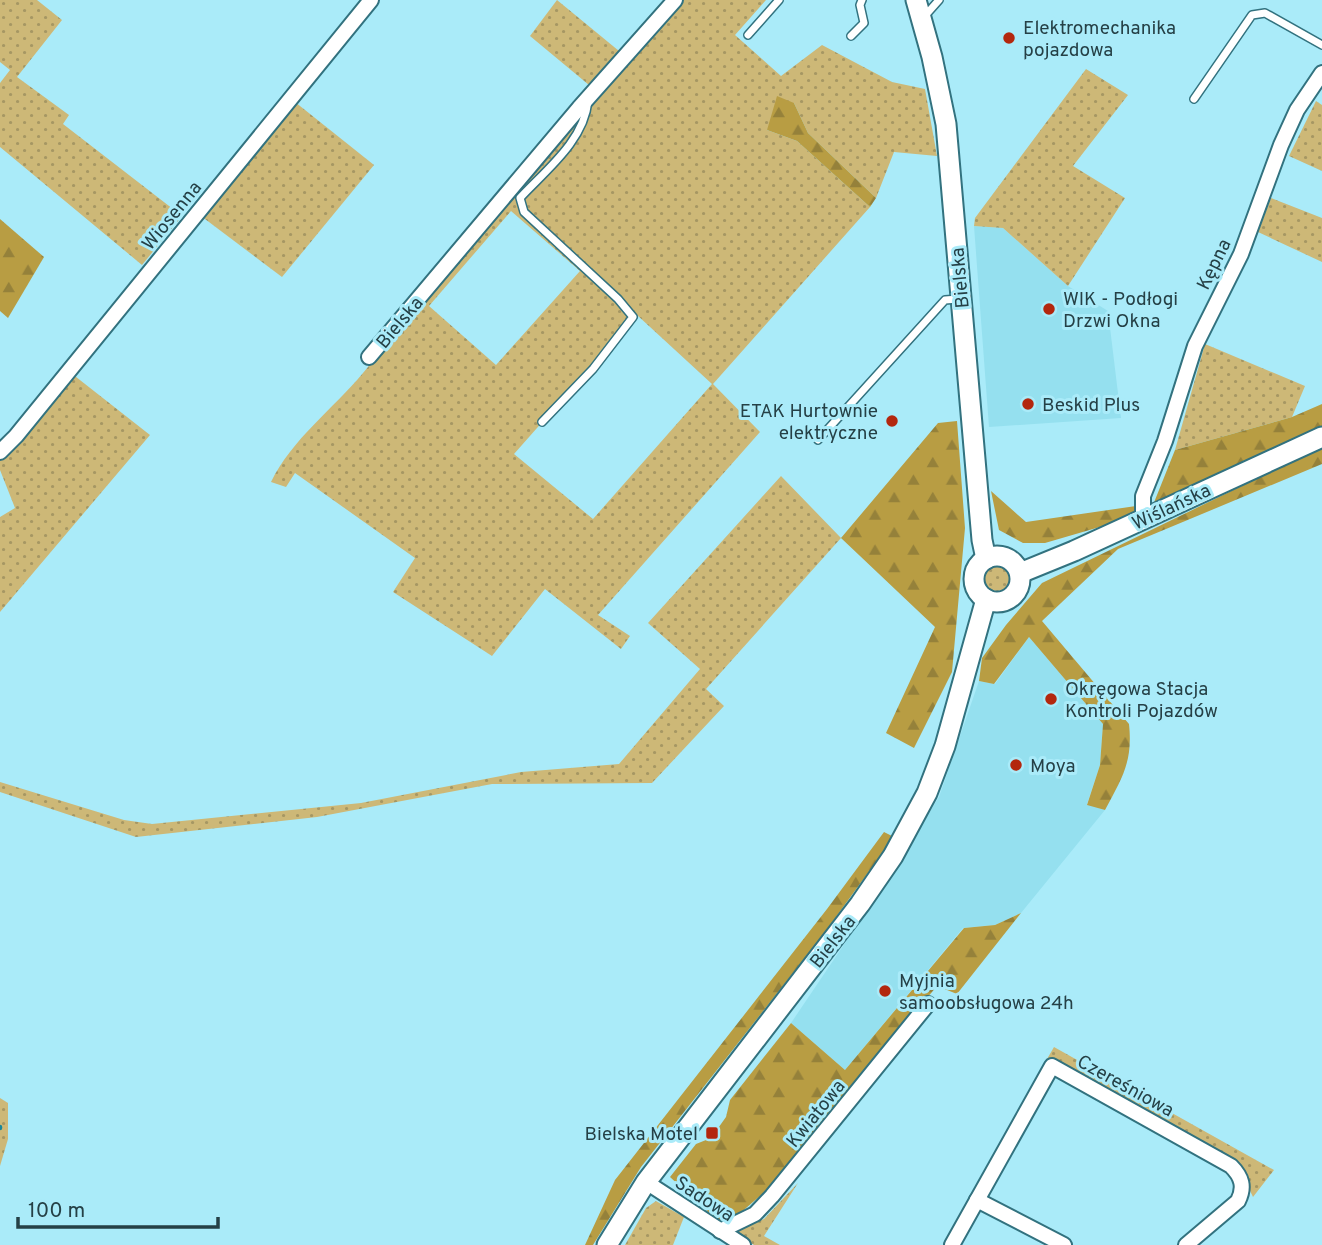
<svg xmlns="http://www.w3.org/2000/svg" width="1322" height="1245" viewBox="0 0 1322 1245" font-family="Overpass,sans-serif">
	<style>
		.built { fill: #95e0ef }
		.grass { fill: url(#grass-dots); fill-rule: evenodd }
		.forest { fill: url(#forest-firs) }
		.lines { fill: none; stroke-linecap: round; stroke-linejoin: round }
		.stream { stroke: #1a8799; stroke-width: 4.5 }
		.lane-casing { stroke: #32727f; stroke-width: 10 }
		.street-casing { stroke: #32727f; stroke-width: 18 }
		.secondary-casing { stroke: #32727f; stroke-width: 23 }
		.lane { stroke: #fff; stroke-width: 7 }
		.street { stroke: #fff; stroke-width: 14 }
		.secondary { stroke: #fff; stroke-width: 19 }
		.poi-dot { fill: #b3270e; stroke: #aaebf9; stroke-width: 2.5 }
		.labels { text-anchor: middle; stroke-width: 6; stroke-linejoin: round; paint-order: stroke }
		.poi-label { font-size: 19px; fill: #254046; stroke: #aaebf9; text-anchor: start }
		.street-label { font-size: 19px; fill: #254046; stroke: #aaebf9 }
	</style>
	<defs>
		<pattern id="grass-dots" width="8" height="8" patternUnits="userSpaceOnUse" patternTransform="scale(1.75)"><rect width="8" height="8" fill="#cdb877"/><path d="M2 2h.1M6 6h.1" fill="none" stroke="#a69763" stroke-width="1.8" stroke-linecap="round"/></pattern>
		<pattern id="forest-firs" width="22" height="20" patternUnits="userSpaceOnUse" patternTransform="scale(1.75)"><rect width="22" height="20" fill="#b89d43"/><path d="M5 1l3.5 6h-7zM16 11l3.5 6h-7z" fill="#95813a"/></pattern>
	</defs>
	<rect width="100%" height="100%" fill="#aaebf9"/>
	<g class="built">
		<path d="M974,226L1003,228L1068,286L1108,311L1121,418L989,427Z"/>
		<path d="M1029,637L1103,724L1100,765L1087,804L1105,810L1021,913L995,925L963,928L845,1070L791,1023L868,909L939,797L979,681L995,684Z"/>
	</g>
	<g class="grass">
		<path d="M0,0H37L62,20L17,77L69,115L63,124L182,216L142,265L0,147V83L10,70L0,62Z"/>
		<path d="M557,0L619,51L589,85L530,36Z"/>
		<path d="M683,0H766L735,35L781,76L822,45L892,82L925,89L937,156L894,152L876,198L808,133L794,103L767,130L797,141L870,207L713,384L760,432L598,615L630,636L621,649L545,589L492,656L393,592L415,558L295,473L286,487L271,482C292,439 333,409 363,373C435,287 505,200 578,116L582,117ZM511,211L580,271L496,365L429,306ZM637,315L712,384L593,519L514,454Z"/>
		<path d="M1086,69L1128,95L1073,166L1125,198L1068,286L1003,228L974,226L975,218Z"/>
		<path d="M1316,101L1322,105V171L1289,156Z"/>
		<path d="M295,102L374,165L282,277L201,216Z"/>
		<path d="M1271,198L1322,218V262L1258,232Z"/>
		<path d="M1205,344L1305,386L1292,417L1175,450Z"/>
		<path d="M71,373L150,435L0,612V517L15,508L0,470V459Z"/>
		<path d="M781,476L841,538L706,689L724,706L652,783L492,784L317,817L136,837L0,792V782L124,820L152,824L361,803L521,772L619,764L700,669L648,623Z"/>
		<circle cx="997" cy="578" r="13"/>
		<path d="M1054,1047L1274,1170L1253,1197L1238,1165L1047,1059Z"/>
		<path d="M0,1098L8,1103V1139L0,1166Z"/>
		<path d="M798,1183L764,1236L780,1245H754L733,1232L764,1219Z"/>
		<path d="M656,1201L684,1217L673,1245H625L646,1208Z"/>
	</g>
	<g class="forest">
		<path d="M777,96L794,103L808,133L876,198L870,207L797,141L767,130Z"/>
		<path d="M0,219L44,257L8,318L0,311Z"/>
		<path d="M1322,404V427L1153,505L1175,450L1292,417Z"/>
		<path d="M957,421L965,528L952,672L914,748L886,733L935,627L841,538L938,423Z"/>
		<path d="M1322,447V464L1118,549L1042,621L1129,724C1133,762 1122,778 1105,810L1087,805L1100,765L1103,724L1029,637L994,684L979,681L982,658L1006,625L1042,583Z"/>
		<path d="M991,491L1026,522L1136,506L1134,517L1045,543H1023L999,530Z"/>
		<path d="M884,832L894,837L825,932L641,1167L593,1245H585L615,1180L827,909Z"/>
		<path d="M1021,913L957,994L937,986L767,1190L738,1215L719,1222L670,1177L696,1144L711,1138L726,1117L730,1100L791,1023L845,1070L964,928L995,925Z"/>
	</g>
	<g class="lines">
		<path class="stream" d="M0,1127V1128"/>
		<defs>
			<g id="lane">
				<path d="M923,18L939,0"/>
				<path d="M748,35L779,0"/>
				<path d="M851,36L864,23L860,5L862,0"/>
				<path d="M1194,99L1252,15L1265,13L1322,45"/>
				<path d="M542,422L593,369L633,317L618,299L524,212L520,198C546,170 584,141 588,101"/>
				<path d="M818,440L945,300L958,299"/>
			</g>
			<g id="street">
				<path d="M369,357L579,108L675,0"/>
				<path d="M0,452L16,436L371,0"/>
				<path d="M1146,518L1143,512V496L1165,441L1195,346L1241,254L1281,145L1297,110L1322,73"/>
				<path d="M646,1182L743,1245"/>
				<path d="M977,1200L1064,1245"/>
				<path d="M720,1231L755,1214L772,1196L928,1004"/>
				<path d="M952,1245L1052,1066L1231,1166C1242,1177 1245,1187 1238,1201L1186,1245"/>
			</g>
			<g id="secondary">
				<path d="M916,0L932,57L946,124L982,540L986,559"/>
				<circle cx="997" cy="579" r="23"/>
				<path d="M1020,573L1074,551L1322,437"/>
				<path d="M607,1245L646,1182L860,904L893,856L927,793L945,746L986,599"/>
			</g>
		</defs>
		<use href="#lane" class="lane-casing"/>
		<use href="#street" class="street-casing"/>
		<use href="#secondary" class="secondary-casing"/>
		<use href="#lane" class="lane"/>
		<use href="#street" class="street"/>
		<use href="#secondary" class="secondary"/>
	</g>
	<g class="poi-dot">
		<circle cx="1009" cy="38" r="7"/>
		<circle cx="1049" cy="309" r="7"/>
		<circle cx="1028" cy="404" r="7"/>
		<circle cx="892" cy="421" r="7"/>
		<circle cx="1051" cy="699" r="7"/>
		<circle cx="1016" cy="765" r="7"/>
		<circle cx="885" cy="991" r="7"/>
		<rect x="705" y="1126" width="14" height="14" rx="3.5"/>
	</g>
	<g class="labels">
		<g class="poi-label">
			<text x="1023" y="34">Elektromechanika<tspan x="1023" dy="22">pojazdowa</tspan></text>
			<text x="1063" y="305">WIK - Podłogi<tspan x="1063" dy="22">Drzwi Okna</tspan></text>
			<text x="1042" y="411">Beskid Plus</text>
			<text x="878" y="417" text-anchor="end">ETAK Hurtownie<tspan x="878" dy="22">elektryczne</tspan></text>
			<text x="1065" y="695">Okręgowa Stacja<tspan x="1065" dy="22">Kontroli Pojazdów</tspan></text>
			<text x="1030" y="772">Moya</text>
			<text x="899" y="987">Myjnia<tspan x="899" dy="22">samoobsługowa 24h</tspan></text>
			<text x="698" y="1140" text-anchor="end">Bielska Motel</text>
		</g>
		<g class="street-label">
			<text transform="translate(171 215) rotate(-51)" y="7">Wiosenna</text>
			<text transform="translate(1213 264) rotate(-64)" y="7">Kępna</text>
			<text transform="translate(959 278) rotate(-95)" y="7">Bielska</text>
			<text transform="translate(399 322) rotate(-50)" y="7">Bielska</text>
			<text transform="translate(1171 506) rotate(-25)" y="7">Wiślańska</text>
			<text transform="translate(832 941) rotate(-52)" y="7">Bielska</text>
			<text transform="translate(1126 1085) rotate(29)" y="7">Czereśniowa</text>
			<text transform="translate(815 1113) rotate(-51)" y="7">Kwiatowa</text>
			<text transform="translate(705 1198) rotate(33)" y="7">Sadowa</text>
		</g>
	</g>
	<path d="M18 1217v10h200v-10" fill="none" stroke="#254046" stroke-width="3.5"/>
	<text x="28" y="1217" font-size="21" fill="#254046" stroke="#aaebf9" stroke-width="5" paint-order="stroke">100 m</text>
</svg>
